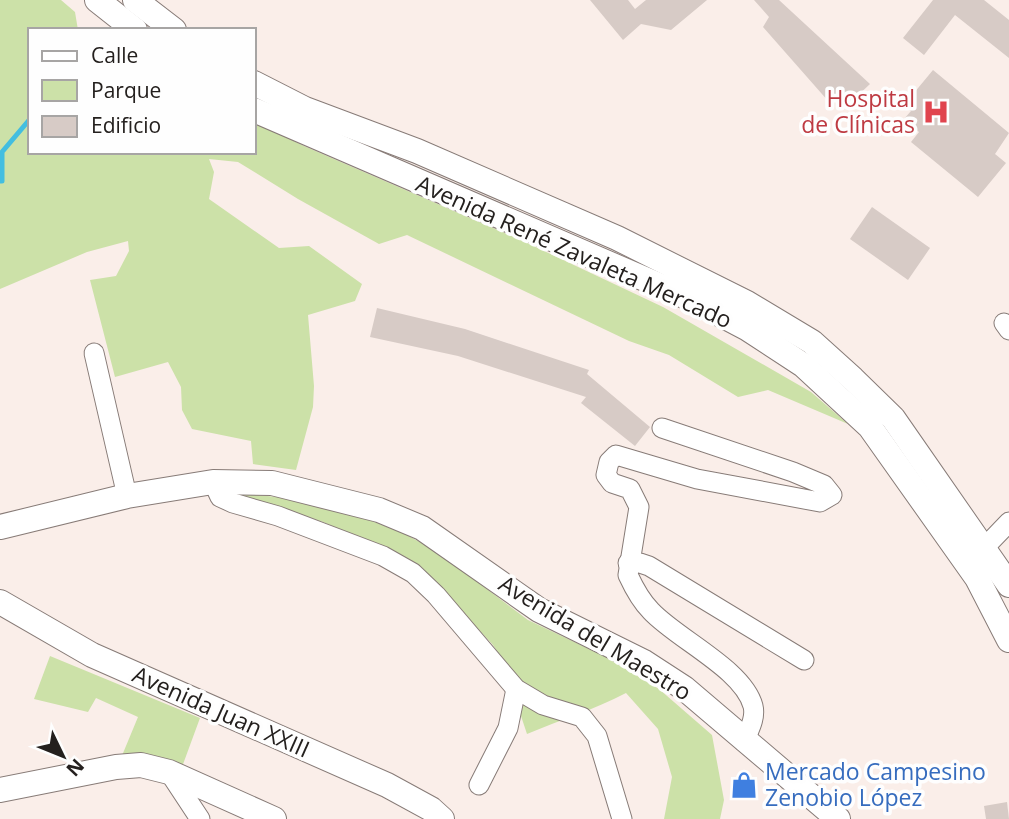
<svg xmlns="http://www.w3.org/2000/svg" width="1009" height="819" viewBox="0 0 1009 819" font-family="'Open Sans',sans-serif">
	<style>
		.green { fill: #cce1a8 }
		.lines { fill: none; stroke-linecap: round; stroke-linejoin: round }
		.stream { stroke: #43bee0; stroke-width: 5 }
		.building { fill: #d7cbc6 }
		.minor-casing { stroke: #877b77; stroke-width: 21 }
		.major-casing { stroke: #877b77; stroke-width: 26 }
		.minor { stroke: #fff; stroke-width: 19 }
		.major { stroke: #fff; stroke-width: 24 }
		.labels { text-anchor: middle; stroke-width: 7; stroke-linejoin: round; paint-order: stroke }
		.health-label { font-size: 23px; fill: #be3a42; stroke: #fefefe; text-anchor: end }
		.street-label { font-size: 23px; fill: #24201e; stroke: #fefefe }
		.shop-label { font-size: 23px; fill: #366cbe; stroke: #fefefe; text-anchor: start }
	</style>
	<rect width="100%" height="100%" fill="#faeee9"/>
	<g class="green">
		<path d="M0,0H61L75,12L78,30H30V152H254V121L304,146L523,241L663,307L811,392L848,424L768,390L738,397L669,355L629,341L407,235L379,244L298,199L238,162L209,159L214,172L209,199L279,248L309,246L362,284L355,301L308,315L314,386L313,407L296,470L253,464L251,441L192,429L182,410L181,387L168,362L115,377L90,280L116,276L129,251L128,241L87,252L0,289Z"/>
		<path d="M233,493L278,497L347,511L405,534L438,552L528,620L606,657L659,689L712,735L724,800L720,819H664L672,777L658,729L626,693C594,710 560,720 527,734L519,710L516,682L493,645L437,585L390,550L323,522Z"/>
		<path d="M50,656L200,718L182,767L121,758L138,717L96,698L88,712L34,699Z"/>
	</g>
	<g class="lines">
		<path class="stream" d="M0,181H2V152L30,119"/>
	</g>
	<g class="building">
		<path d="M590,0H628L635,9L646,0H707L671,30L641,24L623,40Z"/>
		<path d="M754,0H779L870,84L853,100L829,102L763,27L769,17Z"/>
		<path d="M933,0H984L1009,20V58L955,15L924,55L903,38Z"/>
		<path d="M933,70L1009,133L995,154L1006,163L978,197L911,142L919,132L904,119L911,111L904,105Z"/>
		<path d="M872,207L930,248L908,280L850,239Z"/>
		<path d="M377,308L465,329L589,370L587,374L650,427L635,446L581,403L586,397L458,356L370,337Z"/>
		<path d="M1007,802L1009,819H986L984,806Z"/>
	</g>
	<g class="lines">
		<defs>
			<g id="minor">
				<path d="M1004,323L1009,330"/>
				<path d="M94,353L127,496"/>
				<path d="M662,428L793,472L824,485L832,495L820,502L697,479L616,455L609,462L606,475L612,483L630,489L639,507L628,575C634,588 641,601 651,611C677,639 743,669 753,706C756,718 749,730 744,742"/>
				<path d="M213,482L220,497L233,503L278,516L383,556L413,573L436,595L516,689L543,705L582,717L597,736L622,819"/>
				<path d="M984,548L1009,522"/>
				<path d="M628,563H640L649,566L804,660"/>
				<path d="M169,772L200,819"/>
				<path d="M479,785L508,728L516,689"/>
			</g>
			<g id="major">
				<path d="M97,0L135,30"/>
				<path d="M135,0L174,30"/>
				<path d="M254,83L305,109L417,151L617,238L747,303L812,342L853,379L893,418L1009,585"/>
				<path d="M254,110L691,299L748,329L803,365L870,427L977,578L1009,640"/>
				<path d="M0,527L127,496L213,482L272,483L379,510L422,528L539,610L644,662L684,688L838,819"/>
				<path d="M0,602L92,655L387,785L431,809L442,819"/>
				<path d="M0,790L116,767L141,765L169,772L274,819"/>
			</g>
		</defs>
		<use href="#minor" class="minor-casing"/>
		<use href="#major" class="major-casing"/>
		<use href="#minor" class="minor"/>
		<use href="#major" class="major"/>
	</g>
	<defs>
		<symbol id="hospital-bare" viewBox="-9 -9 18 18"><path d="M-5-5h3v3.5h4V-5h3V5h-3V1.5h-4V5h-3Z" fill="#e0444e" stroke="#fefefe" stroke-width="2.5" paint-order="stroke"/></symbol>
		<symbol id="shop-bare" viewBox="-9 -9 18 18"><path d="M-5-2.5h2.3a2.7 3.5 0 0 1 5.4 0H5L5.5 6h-11ZM-1.5-2.5h3a1.5 2.3 0 0 0-3 0Z" fill="#3f7fe0" stroke="#fefefe" stroke-width="2.5" paint-order="stroke"/></symbol>
	</defs>
	<g fill-rule="evenodd">
		<use href="#hospital-bare" x="917" y="93" width="38" height="38"/>
		<use href="#shop-bare" x="725" y="766" width="38" height="38"/>
	</g>
	<g class="labels">
		<g class="health-label">
			<text x="915" y="107">Hospital<tspan x="915" dy="26">de Clínicas</tspan></text>
		</g>
		<g class="street-label">
			<text transform="translate(574 252) rotate(24)" y="8">Avenida René Zavaleta Mercado</text>
			<text transform="translate(595 638) rotate(31)" y="8">Avenida del Maestro</text>
			<text transform="translate(221 712) rotate(24)" y="8">Avenida Juan XXIII</text>
		</g>
		<g class="shop-label">
			<text x="765" y="780">Mercado Campesino<tspan x="765" dy="26">Zenobio López</tspan></text>
		</g>
	</g>
	<rect x="28" y="28" width="228" height="126" fill="#fefefe" stroke="#a7a5a4" stroke-width="2"/>
	<rect x="42" y="51" width="35" height="10" fill="#ffffff" stroke="#a7a5a4" stroke-width="2"/>
	<text x="91" y="63" font-size="21" fill="#24201e">Calle</text>
	<rect x="42" y="80" width="35" height="21" fill="#cce1a8" stroke="#a7a5a4" stroke-width="2"/>
	<text x="91" y="98" font-size="21" fill="#24201e">Parque</text>
	<rect x="42" y="116" width="35" height="21" fill="#d7cbc6" stroke="#a7a5a4" stroke-width="2"/>
	<text x="91" y="133" font-size="21" fill="#24201e">Edificio</text>
	<g transform="translate(63 756) rotate(133)" stroke="#fefefe" stroke-width="5" paint-order="stroke">
	<path d="M0-5L12 26L0 18L-12 26Z" fill="#24201e"/>
	<text y="-10" font-size="19" font-weight="bold" text-anchor="middle" fill="#24201e">N</text>
	</g>
</svg>
